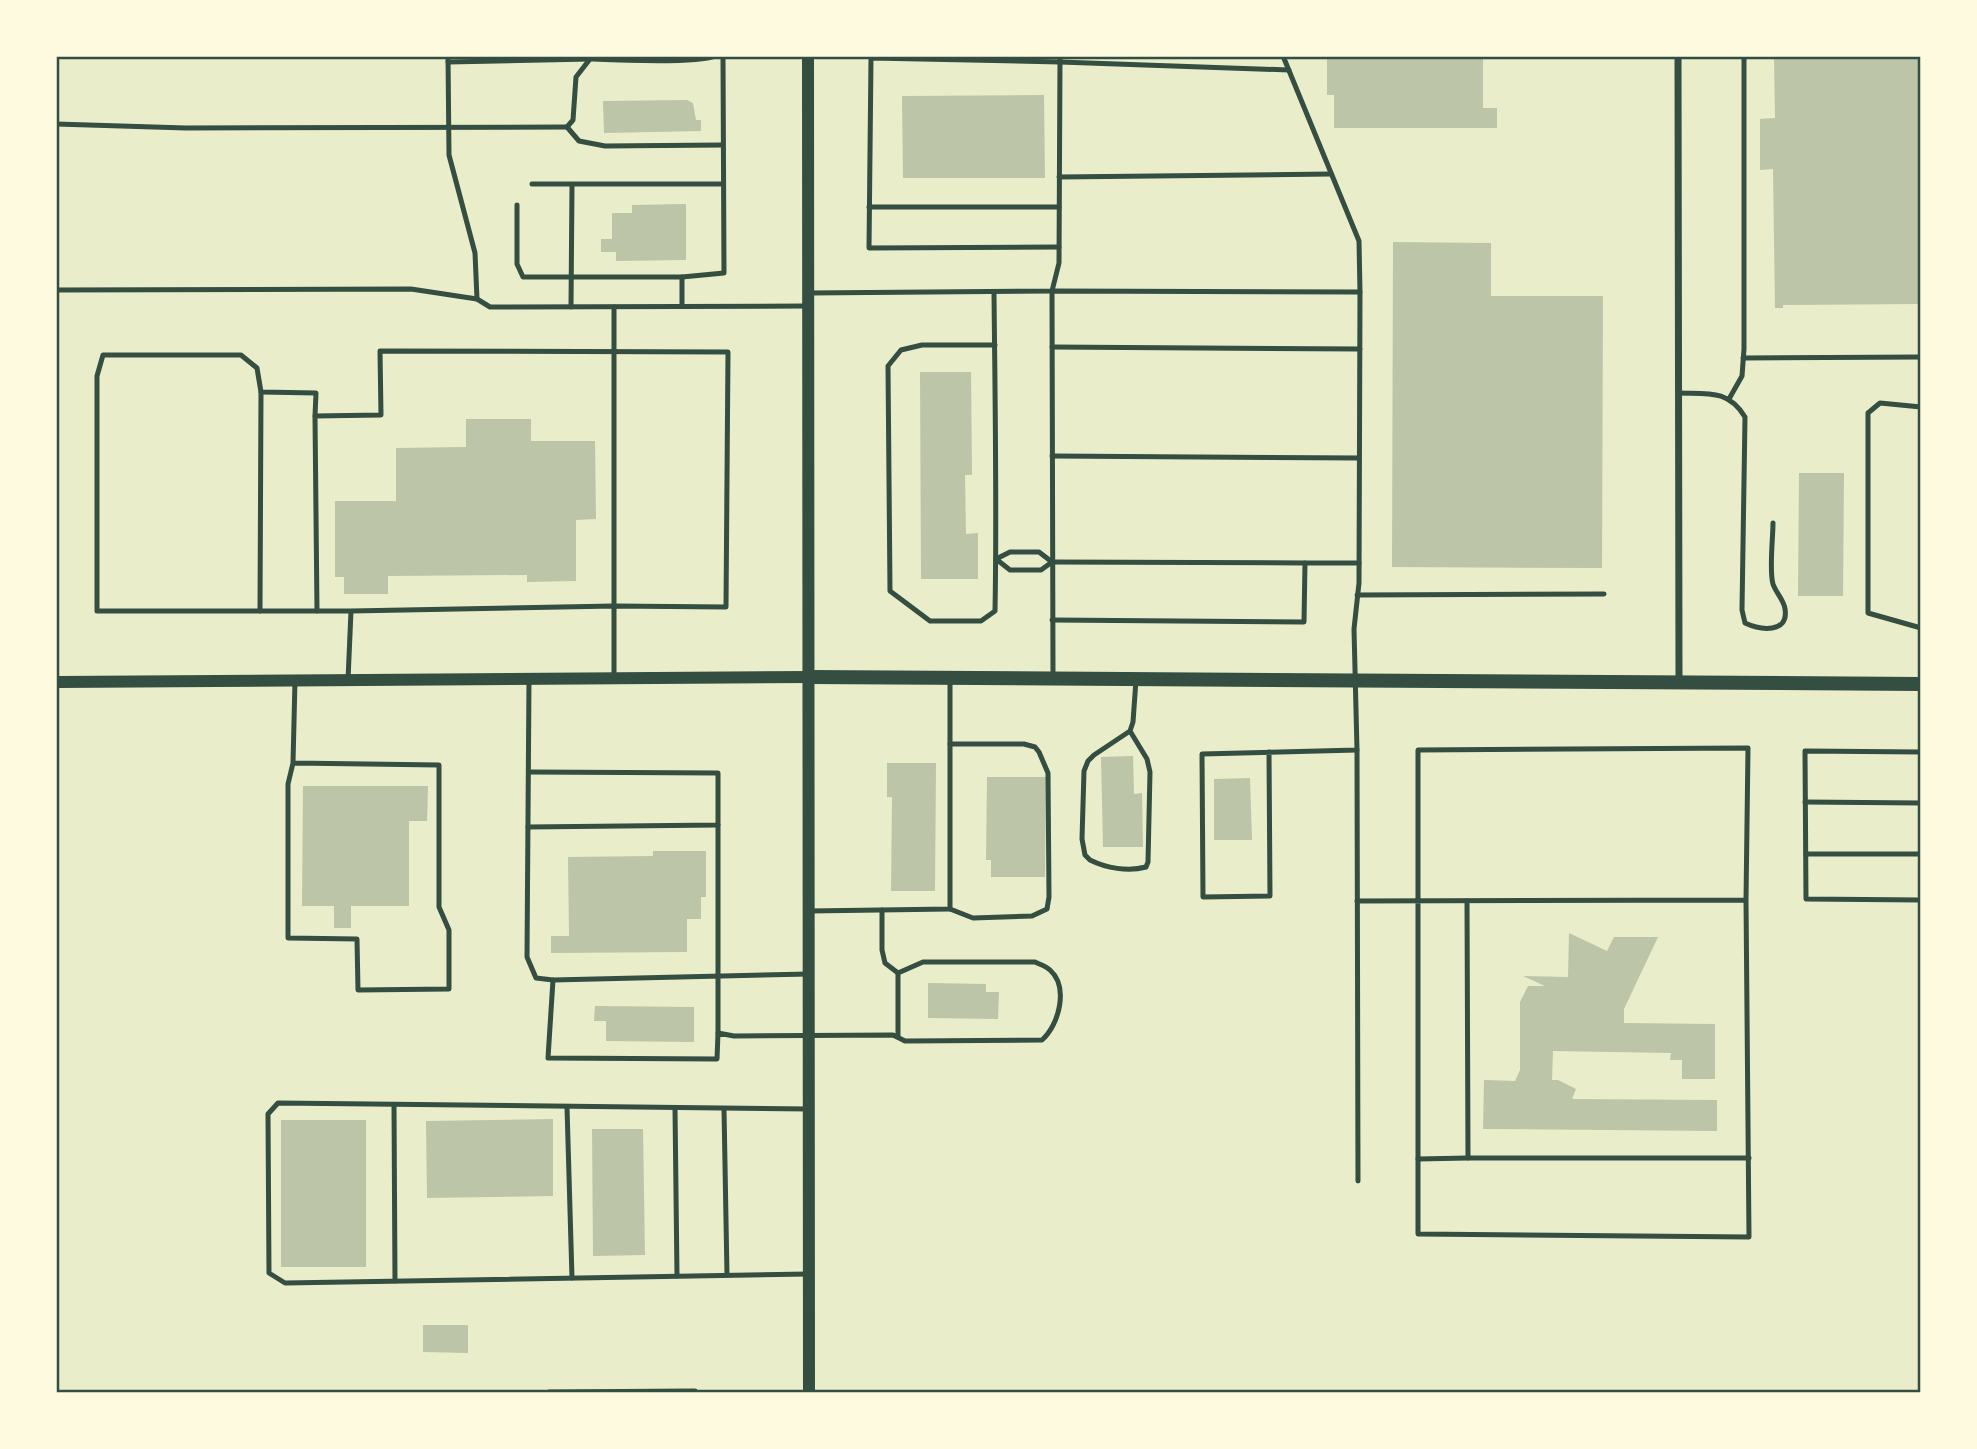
<svg xmlns="http://www.w3.org/2000/svg" width="1977" height="1449" viewBox="0 0 1977 1449" font-family="'Noto Serif',serif">
	<style>
		.building { fill: #bcc5a7 }
		.lines { fill: none; stroke-linecap: round; stroke-linejoin: round }
		.service { stroke: #344e41; stroke-width: 5 }
		.minor { stroke: #344e41; stroke-width: 7 }
		.tertiary { stroke: #344e41; stroke-width: 12 }
		.secondary { stroke: #344e41; stroke-width: 14 }
		.neatline { fill: none; stroke: #344e41; stroke-width: 2.5 }
	</style>
	<rect width="100%" height="100%" fill="#e9edc9"/>
	<g class="building">
		<path d="M1327,56H1483V108H1497V128H1334V95H1327Z"/>
		<path d="M1774,56H1921V304L1783,305V308H1775L1773,169L1760,170V119L1775,118Z"/>
		<path d="M1044,95L1045,178H903L902,96Z"/>
		<path d="M687,100L693,103L696,120H701V131L604,133L603,101Z"/>
		<path d="M686,204V260L616,261V252H601V239H612V213H632V205Z"/>
		<path d="M1393,242L1491,243V296H1603L1602,568L1392,567Z"/>
		<path d="M920,372H971L972,475H965L966,534L978,533V579H921Z"/>
		<path d="M466,419H531V441H595L596,519L576,520V581L527,582V575L388,576V594H344V577H335V501H396V448L466,447Z"/>
		<path d="M1799,473H1844L1843,596H1798Z"/>
		<path d="M1133,756L1134,794L1142,793L1143,847H1103L1101,757Z"/>
		<path d="M887,763H936L935,891H891L892,797H887Z"/>
		<path d="M987,777H1046L1045,877H991V860H986Z"/>
		<path d="M1250,778L1252,840H1214V779Z"/>
		<path d="M303,786H428L427,821H409V906H351V928H334V906H302Z"/>
		<path d="M653,851H706V897H701V919H687V952L551,953V936H569L568,857L653,856Z"/>
		<path d="M1569,933L1607,951L1614,937H1658L1624,1009V1023L1715,1024V1079H1682V1060H1670L1671,1053L1553,1051L1552,1080H1558L1576,1089L1572,1099L1717,1100V1131L1483,1129L1484,1080L1515,1081L1520,1070V1002L1528,986H1545L1523,976L1568,977Z"/>
		<path d="M928,983L986,984V992H999L998,1019L928,1018Z"/>
		<path d="M595,1006L694,1007V1042L606,1041V1021H594Z"/>
		<path d="M553,1119V1196L427,1198L426,1121Z"/>
		<rect x="281" y="1120" width="85" height="147"/>
		<path d="M592,1129H643L645,1255L593,1256Z"/>
		<path d="M423,1325H468V1353L423,1352Z"/>
	</g>
	<g class="lines">
		<g class="service">
			<path d="M448,56L449,155L475,253L477,299L490,307L806,306"/>
			<path d="M448,62L590,59"/>
			<path d="M56,124L186,128L567,127"/>
			<path d="M567,127L573,120L576,77L590,59C613,60 696,64 715,56"/>
			<path d="M567,127L579,141L605,146L722,145"/>
			<path d="M1059,177L1331,174"/>
			<path d="M532,184H723"/>
			<path d="M517,205V264L523,277H682L724,273L723,56"/>
			<path d="M869,207H1059"/>
			<path d="M1059,247L869,248L871,58L1060,62L1289,70"/>
			<path d="M682,277V306"/>
			<path d="M56,290L411,289L477,299"/>
			<path d="M994,292C995,398 997,505 995,611L981,621H930L890,591L888,366L901,350L922,345H995"/>
			<path d="M809,293L1052,291L1059,263L1060,56"/>
			<path d="M571,307L572,185"/>
			<path d="M614,307V678"/>
			<path d="M1052,347L1360,349"/>
			<path d="M1743,358L1921,357"/>
			<path d="M1678,393C1707,394 1728,389 1745,417L1742,610L1745,623C1760,630 1789,634 1785,609C1784,600 1776,593 1773,584C1769,571 1773,538 1773,523"/>
			<path d="M1729,399L1742,376L1744,349V56"/>
			<path d="M1921,407L1880,403L1868,413V613L1921,628"/>
			<path d="M315,416L316,393L261,392L257,368L241,355H103L97,376V611H317"/>
			<path d="M1052,456L1359,458"/>
			<path d="M1010,552H1039L1052,562L1041,570H1010L996,559Z"/>
			<path d="M1052,562L1305,563"/>
			<path d="M1357,595L1604,594"/>
			<path d="M260,611L261,392"/>
			<path d="M1052,620L1304,622L1305,563H1359"/>
			<path d="M1053,676L1052,291L1360,292"/>
			<path d="M529,679L527,957L536,978L553,980L548,1058L717,1059L718,1033L734,1036L893,1035L905,1041L1042,1040C1059,1025 1069,987 1050,970C1046,966 1039,964 1035,962H923L898,973V1037"/>
			<path d="M348,680L351,611L614,606L726,607L728,352L380,351L381,415L315,416L317,611H351"/>
			<path d="M1921,682V637"/>
			<path d="M1130,731L1147,759L1150,772L1148,862L1146,867C1128,872 1106,868 1090,860L1085,855L1082,839L1084,771L1088,761L1094,755L1130,731L1133,722L1136,680"/>
			<path d="M950,744H1024L1035,747L1039,752L1048,773L1049,897L1047,909L1032,916L973,918L950,909"/>
			<path d="M1357,750L1358,1181"/>
			<path d="M1269,752L1270,896L1203,897L1202,754L1357,750L1354,629L1359,583L1360,292L1359,241L1283,56"/>
			<path d="M1921,752L1805,751L1806,899L1921,900"/>
			<path d="M293,763L439,765V907L449,930V989L358,990L357,939L288,938V784L293,763L295,680"/>
			<path d="M1805,802L1921,803"/>
			<path d="M718,825V1033"/>
			<path d="M528,827L718,825V773L529,772"/>
			<path d="M1806,854H1921"/>
			<path d="M1357,901C1487,901 1617,901 1746,900L1749,1237L1418,1234C1418,1072 1418,911 1418,750L1748,748L1746,900"/>
			<path d="M1467,901L1468,1158H1749"/>
			<path d="M882,910V950L885,963L898,973"/>
			<path d="M809,911L950,909V679"/>
			<path d="M553,980L809,974"/>
			<path d="M394,1105L395,1281"/>
			<path d="M567,1107L572,1278"/>
			<path d="M675,1108L677,1276"/>
			<path d="M724,1109L727,1275"/>
			<path d="M1418,1159L1468,1158"/>
			<path d="M808,1274L285,1283L269,1273L268,1114L278,1103L809,1109"/>
			<path d="M549,1392L695,1391V1393"/>
		</g>
		<path class="minor" d="M1678,56L1679,682"/>
		<g class="tertiary">
			<path d="M808,56L809,1393"/>
			<path d="M56,682L809,677"/>
		</g>
		<path class="secondary" d="M809,677L1921,684"/>
	</g>
	<rect width="1977" height="1449" fill="none" stroke="#fefae0" stroke-width="116"/>
	<rect x="58" y="58" width="1861" height="1333" class="neatline"/>
</svg>
